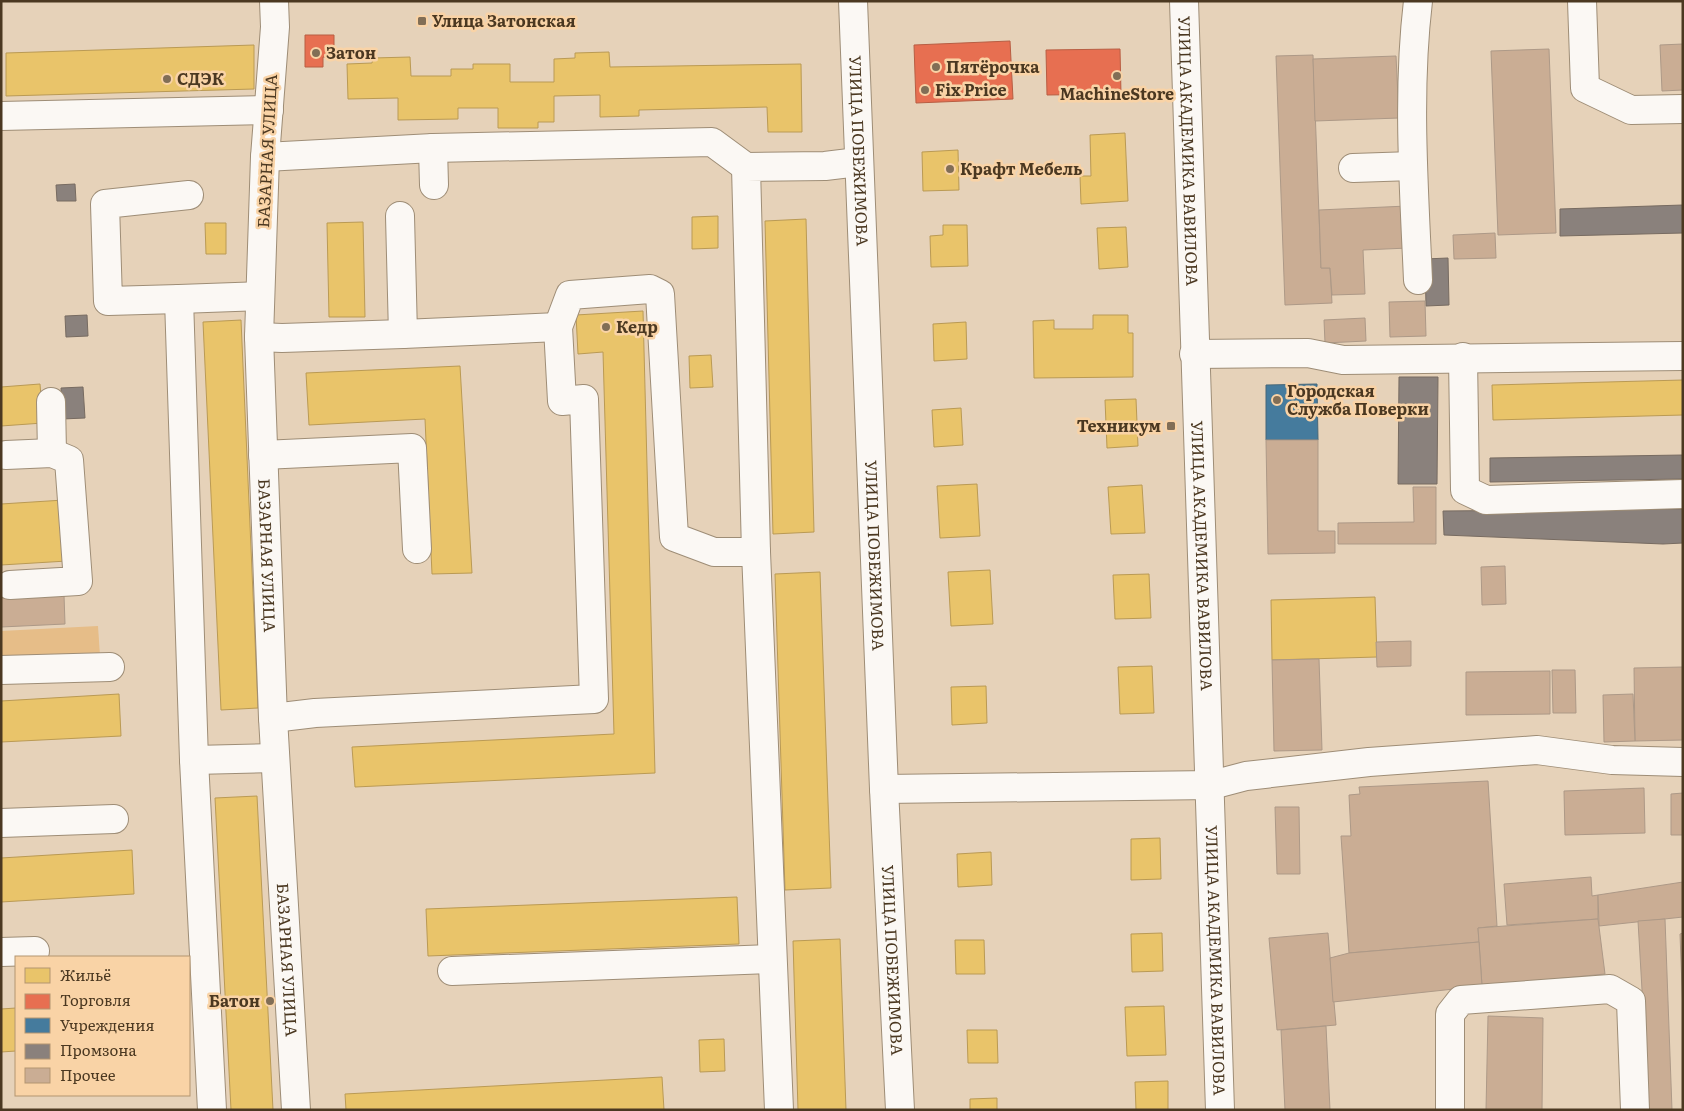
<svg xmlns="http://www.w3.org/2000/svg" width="1684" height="1111" viewBox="0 0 1684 1111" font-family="Literata,serif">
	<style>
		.green { fill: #e6bd88 }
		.homes { fill: #e9c46a; stroke: #ba9a54 }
		.shops { fill: #e76f51; stroke: #b85e43 }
		.public { fill: #457b9d; stroke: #476778 }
		.industry { fill: #8a817c; stroke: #776b61 }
		.building { fill: #caad94; stroke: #ad9987 }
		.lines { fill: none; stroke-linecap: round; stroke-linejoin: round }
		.minor-casing { stroke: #9e8d76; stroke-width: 30 }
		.minor { stroke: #fbf8f4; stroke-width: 28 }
		.poi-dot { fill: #816e56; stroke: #f9d3a6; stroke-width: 2 }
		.labels { text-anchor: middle; stroke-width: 5; stroke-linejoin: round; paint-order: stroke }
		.poi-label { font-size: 16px; font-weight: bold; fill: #4b3821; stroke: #f9d3a6; text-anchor: start }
		.street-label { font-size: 16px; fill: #4b3821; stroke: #f9d3a6 }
	</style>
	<rect width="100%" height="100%" fill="#e6d2b9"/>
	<path class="green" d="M98,626L100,656L1,661V631Z"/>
	<g class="homes">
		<path d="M254,45V89L6,96V53Z"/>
		<path d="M609,52L610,67L801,64L802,132H768L767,107L639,110V116L600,117V95L554,96V122H538V128H498V108H458V119L398,120V98L348,99L347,64L372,63L373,58L410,57L411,76H451V69H473V64H510V82H554V59L575,58V53Z"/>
		<path d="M1125,133L1128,201L1081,204L1080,176H1091L1090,135Z"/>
		<path d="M958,150L959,190L923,191L922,152Z"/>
		<path d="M718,216V248L692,249V217Z"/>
		<path d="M806,219L814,532L773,534L765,221Z"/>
		<path d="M363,222L365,317H329L327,223Z"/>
		<path d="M205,223H226V254H206Z"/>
		<path d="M943,225H967L968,266L931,267L930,236L943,235Z"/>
		<path d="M1126,227L1128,267L1099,269L1097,228Z"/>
		<path d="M643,311L655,773L355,787L352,747L614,734L603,352L578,354L576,315Z"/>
		<path d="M1093,315H1128V333H1133V377L1034,378L1033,321L1054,320V329H1093Z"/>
		<path d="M241,320L258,708L221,710L203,322Z"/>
		<path d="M966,322L967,359L934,361L933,324Z"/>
		<path d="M711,355L713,387L690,388L689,356Z"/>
		<path d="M460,366L472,573L432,574L425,419L309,425L306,373Z"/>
		<path d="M1683,380V415L1493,420L1492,385Z"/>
		<path d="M40,384L43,423L1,426V387Z"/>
		<path d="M1136,399L1138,446L1107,448L1105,400Z"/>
		<path d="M961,408L963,445L934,447L932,410Z"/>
		<path d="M977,484L980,536L940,538L937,486Z"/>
		<path d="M1142,485L1145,533L1111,534L1108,487Z"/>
		<path d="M64,500L67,561L1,565V504Z"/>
		<path d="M990,570L993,624L951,626L948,572Z"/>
		<path d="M820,572L831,888L785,890L775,574Z"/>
		<path d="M1149,574L1151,618L1115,619L1113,575Z"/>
		<path d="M1375,597L1377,657L1272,660L1271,600Z"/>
		<path d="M1152,666L1154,713L1120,714L1118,667Z"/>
		<path d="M986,686L987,723L952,725L951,687Z"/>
		<path d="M119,694L121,736L1,742V701Z"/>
		<path d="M257,796L273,1110H231L215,798Z"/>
		<path d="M1160,838L1161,879L1131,880V839Z"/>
		<path d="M132,850L134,894L1,902V858Z"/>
		<path d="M991,852L992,885L958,887L957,854Z"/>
		<path d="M737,897L739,944L428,956L426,909Z"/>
		<path d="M1162,933L1163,971L1132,972L1131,934Z"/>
		<path d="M840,939L846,1110H798L793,941Z"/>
		<path d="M955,940H984L985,974H956Z"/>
		<path d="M1164,1006L1166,1055L1127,1056L1125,1007Z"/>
		<path d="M16,1008V1051L1,1052V1009Z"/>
		<path d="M967,1030H997L998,1063H968Z"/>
		<path d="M724,1039L725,1071L700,1072L699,1040Z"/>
		<path d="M662,1077L664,1110H346L345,1094Z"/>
		<path d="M1168,1081V1110H1136L1135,1082Z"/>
		<path d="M997,1098V1110H970V1099Z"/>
	</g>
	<g class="shops">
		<path d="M305,35H334V58L323,57V67H305Z"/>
		<path d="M1010,41L1013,99L916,103L914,45Z"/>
		<path d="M1120,49L1121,94L1047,95L1046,50Z"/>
	</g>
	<path class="public" d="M1317,384L1318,440H1266V385Z"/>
	<g class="industry">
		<path d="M75,184L76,201H57L56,185Z"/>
		<path d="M1683,205V233L1560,236V209Z"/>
		<path d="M1448,258L1449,305L1426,306L1425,259Z"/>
		<path d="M87,315L88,336L66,337L65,316Z"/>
		<path d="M1399,377H1438L1437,484H1398Z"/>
		<path d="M83,387L85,418L62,419L61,388Z"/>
		<path d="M1683,455V479L1490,482V458Z"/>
		<path d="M1683,509V543L1663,544L1444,535L1443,511Z"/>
	</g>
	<g class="building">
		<path d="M1683,44V90L1662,91L1660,45Z"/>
		<path d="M1549,49L1556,233L1498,235L1491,51Z"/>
		<path d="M1313,55L1321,268H1330L1332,303L1285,305L1276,56Z"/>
		<path d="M1396,56L1399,118L1315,121L1313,59Z"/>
		<path d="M1407,206L1408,248L1363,250L1365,294L1332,295L1330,268H1321L1319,210Z"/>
		<path d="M1495,233L1496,258L1454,259L1453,235Z"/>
		<path d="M1425,301L1426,336L1390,337L1389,302Z"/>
		<path d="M1365,318L1366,341L1325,343L1324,320Z"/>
		<path d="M1266,440H1318V531H1335V553L1268,554Z"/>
		<path d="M1413,487H1436V544H1338V523L1414,522Z"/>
		<path d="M1505,566L1506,604L1482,605L1481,567Z"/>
		<path d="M64,595L65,624L1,627V598Z"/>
		<path d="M1411,641V666L1377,667L1376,642Z"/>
		<path d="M1319,659L1322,750L1274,751L1272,660Z"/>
		<path d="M1683,667V740L1635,741L1634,668Z"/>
		<path d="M1552,670H1575L1576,713H1553Z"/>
		<path d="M1550,671V714L1466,715V672Z"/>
		<path d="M1633,694L1635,741L1604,742L1603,695Z"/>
		<path d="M1488,781L1497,926L1478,928L1479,942L1349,953L1341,836H1351L1349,795L1360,794L1359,787Z"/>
		<path d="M1644,788L1645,833L1565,835L1564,791Z"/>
		<path d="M1683,793V835H1671V794Z"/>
		<path d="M1275,807H1299L1300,874H1277Z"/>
		<path d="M1591,877L1592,896L1598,895V919L1507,925L1504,884Z"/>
		<path d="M1683,882V917L1599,926L1598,895Z"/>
		<path d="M1598,919L1605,974L1482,986L1478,928Z"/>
		<path d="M1665,919L1672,1110H1649L1638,921Z"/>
		<path d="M1328,933L1336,1025L1277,1030L1269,938Z"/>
		<path d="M1683,933V1013L1680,934Z"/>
		<path d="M1479,942L1482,986L1333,1002L1330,958L1349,953Z"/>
		<path d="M1488,1016L1543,1018L1542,1110H1486Z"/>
		<path d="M1326,1026L1330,1110H1285L1281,1030Z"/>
	</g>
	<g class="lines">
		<defs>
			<g id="minor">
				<path id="s1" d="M274,1L275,27L265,157L259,337L273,718L296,1110"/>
				<path id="s2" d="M853,1L884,789L900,1110"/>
				<path id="s3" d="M1184,1C1193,371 1211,740 1220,1110"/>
				<path d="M1418,1C1407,93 1414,188 1418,280"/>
				<path d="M1582,1L1585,88L1631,110L1683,109"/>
				<path d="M1,116L269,110"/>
				<path d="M433,148L434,185"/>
				<path d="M265,157L433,148L712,142L746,167"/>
				<path d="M1353,168L1413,166"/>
				<path d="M179,299L108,301L105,204L189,195"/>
				<path d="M403,334L558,327"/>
				<path d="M259,337L282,338L403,334L400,216"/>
				<path d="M1194,354L1308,353L1343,360L1683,356"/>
				<path d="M1463,357L1465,490L1486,500L1683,494"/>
				<path d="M51,402L52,453"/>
				<path d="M6,455L52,453L69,460L78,581L10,585"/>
				<path d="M263,455L412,448L417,549"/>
				<path d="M1,670L110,667"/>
				<path d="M273,718L315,713L594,699L584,399L562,401L558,327L570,295L650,289L660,294L674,537L714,552H756"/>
				<path d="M194,760L275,758"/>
				<path d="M884,789L1212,785L1246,776L1369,762L1537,750L1612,760L1683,762"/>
				<path d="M1,823L114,819"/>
				<path d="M1,952L35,951"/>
				<path d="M452,971L772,959"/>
				<path d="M212,1110L194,760L179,299L260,296"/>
				<path d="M779,1110L756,552L746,167L825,166L858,162"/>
				<path d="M1450,1110V1014L1461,1000L1610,989L1631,1001L1635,1110"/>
			</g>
		</defs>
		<use href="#minor" class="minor-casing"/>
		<use href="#minor" class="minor"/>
	</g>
	<g class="poi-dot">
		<rect x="417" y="16" width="10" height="10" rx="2.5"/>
		<circle cx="316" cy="53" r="5"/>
		<circle cx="936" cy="67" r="5"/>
		<circle cx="1117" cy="76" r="5"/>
		<circle cx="167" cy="79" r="5"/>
		<circle cx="925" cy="90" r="5"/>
		<circle cx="950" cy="169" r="5"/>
		<circle cx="606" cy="327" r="5"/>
		<circle cx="1277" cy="400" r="5"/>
		<rect x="1166" y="421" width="10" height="10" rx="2.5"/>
		<circle cx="270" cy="1001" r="5"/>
	</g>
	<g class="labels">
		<g class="poi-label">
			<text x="432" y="27">Улица Затонская</text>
			<text x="326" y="59">Затон</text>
			<text x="946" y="73">Пятёрочка</text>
			<text x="177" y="85">СДЭК</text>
			<text x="935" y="96">Fix Price</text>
			<text x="1117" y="100" text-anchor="middle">MachineStore</text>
			<text x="960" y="175">Крафт Мебель</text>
			<text x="616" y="333">Кедр</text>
			<text x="1287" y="397">Городская<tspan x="1287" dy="18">Служба Поверки</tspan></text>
			<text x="1161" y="432" text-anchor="end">Техникум</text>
			<text x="260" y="1007" text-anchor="end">Батон</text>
		</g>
		<g class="street-label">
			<text transform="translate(267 151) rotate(-87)" y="6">БАЗАРНАЯ УЛИЦА</text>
			<text dy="6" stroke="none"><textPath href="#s2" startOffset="150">УЛИЦА ПОБЕЖИМОВА</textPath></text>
			<text dy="6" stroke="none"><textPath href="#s3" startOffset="150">УЛИЦА АКАДЕМИКА ВАВИЛОВА</textPath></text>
			<text dy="6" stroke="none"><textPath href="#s1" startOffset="555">БАЗАРНАЯ УЛИЦА</textPath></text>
			<text dy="6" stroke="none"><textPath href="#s2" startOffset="555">УЛИЦА ПОБЕЖИМОВА</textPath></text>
			<text dy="6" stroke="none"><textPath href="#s3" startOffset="555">УЛИЦА АКАДЕМИКА ВАВИЛОВА</textPath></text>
			<text dy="6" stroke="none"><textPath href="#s1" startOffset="960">БАЗАРНАЯ УЛИЦА</textPath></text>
			<text dy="6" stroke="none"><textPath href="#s2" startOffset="960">УЛИЦА ПОБЕЖИМОВА</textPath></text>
			<text dy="6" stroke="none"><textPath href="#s3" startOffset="960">УЛИЦА АКАДЕМИКА ВАВИЛОВА</textPath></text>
		</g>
	</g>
	<rect width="1684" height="1111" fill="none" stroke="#4b3821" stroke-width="5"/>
	<rect x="15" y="956" width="175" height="140" fill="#f9d3a6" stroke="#b39571"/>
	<rect x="25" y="968" width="25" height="15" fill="#e9c46a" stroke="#b39571"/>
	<text x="60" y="981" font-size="15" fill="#4b3821">Жильё</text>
	<rect x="25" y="994" width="25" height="15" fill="#e76f51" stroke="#b39571"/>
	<text x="60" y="1006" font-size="15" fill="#4b3821">Торговля</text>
	<rect x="25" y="1018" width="25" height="15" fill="#457b9d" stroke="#b39571"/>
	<text x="60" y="1031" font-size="15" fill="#4b3821">Учреждения</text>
	<rect x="25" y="1044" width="25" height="15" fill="#8a817c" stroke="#b39571"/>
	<text x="60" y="1056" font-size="15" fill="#4b3821">Промзона</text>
	<rect x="25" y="1068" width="25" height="15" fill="#caad94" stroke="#b39571"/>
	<text x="60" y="1081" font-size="15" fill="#4b3821">Прочее</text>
</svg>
